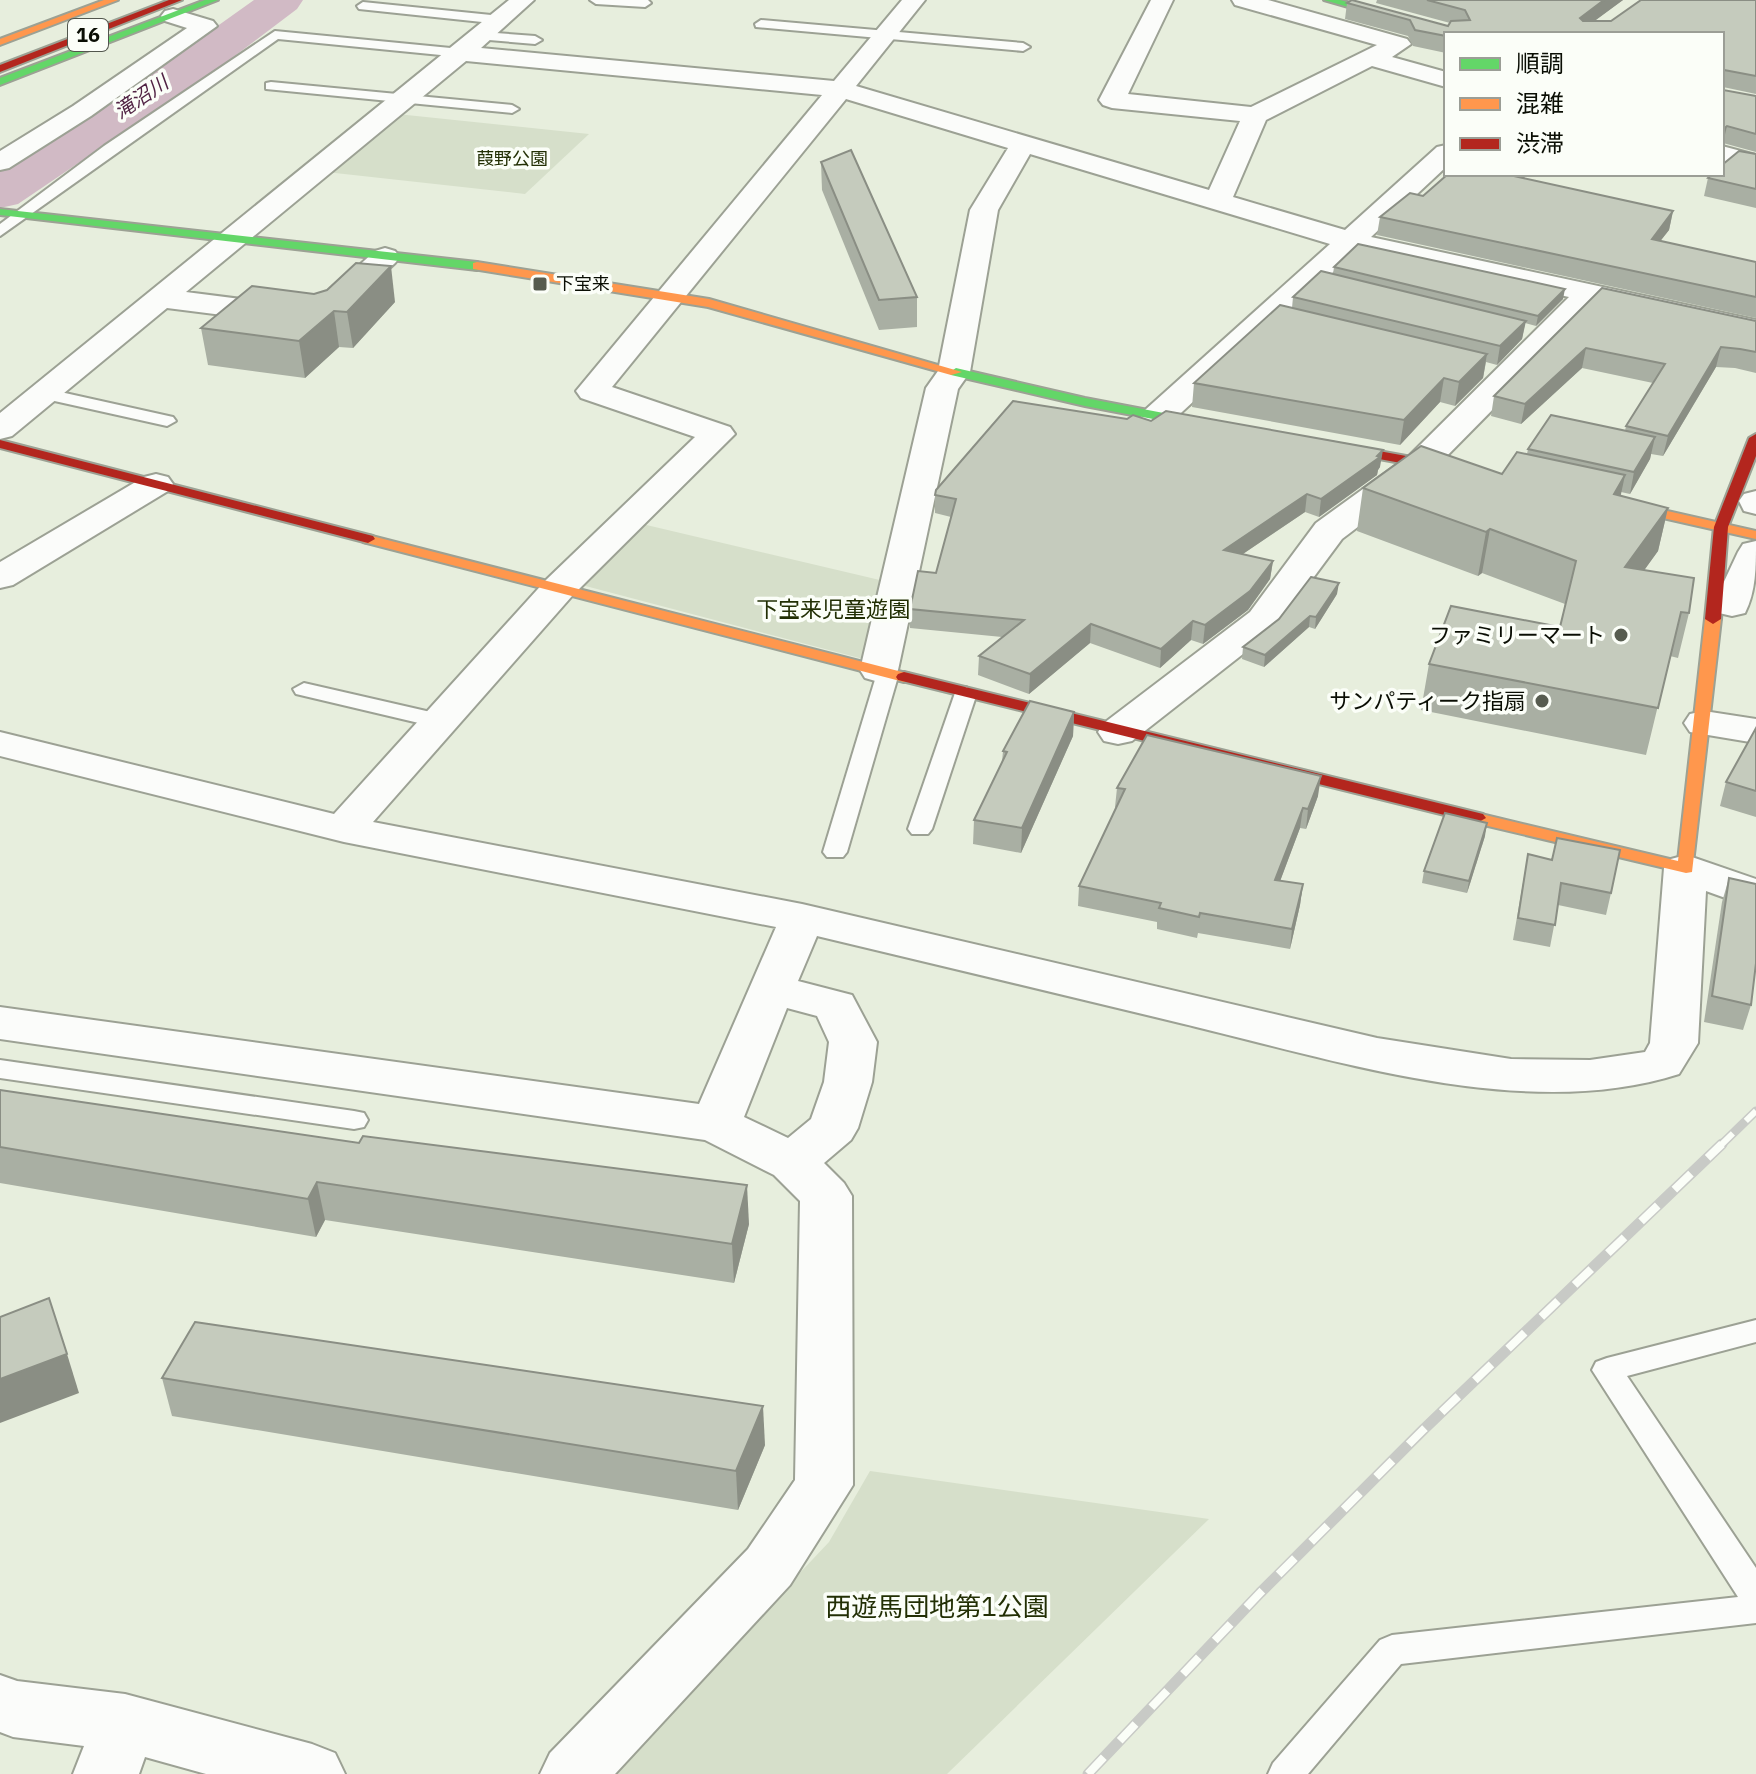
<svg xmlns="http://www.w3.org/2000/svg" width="1756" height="1774" viewBox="0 0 1756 1774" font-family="'IBM Plex Sans','Noto Sans JP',sans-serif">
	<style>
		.green { fill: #d6dfca }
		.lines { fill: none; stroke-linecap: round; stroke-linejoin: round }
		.river { fill: #d1bac5; fill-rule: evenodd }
		.lane-casing { stroke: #9ca194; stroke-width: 4 }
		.street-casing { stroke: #9ca194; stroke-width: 4 }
		.fast-casing { stroke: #9ca194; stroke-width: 4 }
		.slow-casing { stroke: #9ca194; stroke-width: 4 }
		.jam-casing { stroke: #9ca194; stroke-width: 4 }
		.lane { fill: #fbfcfa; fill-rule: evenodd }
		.street { fill: #fbfcfa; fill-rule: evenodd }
		.fast { fill: #63d668; fill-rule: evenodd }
		.slow { fill: #ff974d; fill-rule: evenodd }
		.jam { fill: #b3261e; fill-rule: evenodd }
		.rail-far1-casing { stroke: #c8cac6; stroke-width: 9 }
		.rail-casing { stroke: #c8cac6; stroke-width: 11 }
		.rail-far1 { stroke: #fbfef8; stroke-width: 6; stroke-dasharray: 18; stroke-linecap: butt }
		.rail { stroke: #fbfef8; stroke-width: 8; stroke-dasharray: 23; stroke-linecap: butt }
		.wall { fill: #a9afa3 }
		.shaded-wall { fill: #8a8e84 }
		.building { fill: #c5cbbd; stroke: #8a8e84; stroke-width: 2 }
		.poi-dot { fill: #575c50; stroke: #fbfef8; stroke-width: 3 }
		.labels { text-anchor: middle; stroke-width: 7; stroke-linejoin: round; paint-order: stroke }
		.far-park-label { font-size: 18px; fill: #222f04; stroke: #fbfef8 }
		.far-poi-label { font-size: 18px; fill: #0a0e04; stroke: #fbfef8; text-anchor: start }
		.shield { fill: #fbfef8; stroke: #52564d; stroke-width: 2 }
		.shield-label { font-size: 20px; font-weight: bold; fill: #0a0e04 }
		.far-water-label { font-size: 20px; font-style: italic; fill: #512344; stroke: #fbfef8 }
		.park-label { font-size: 22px; fill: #222f04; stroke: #fbfef8 }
		.poi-label { font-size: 22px; fill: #0a0e04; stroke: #fbfef8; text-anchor: end }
		.near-park-label { font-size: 26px; fill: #222f04; stroke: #fbfef8 }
	</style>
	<rect width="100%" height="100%" fill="#e7eedd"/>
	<g class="green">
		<path d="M397,114L589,134L525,194L326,172Z"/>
		<path d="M638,523L884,581L867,660L578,584Z"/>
		<path d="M870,1471L1209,1519L947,1774H610L829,1542Z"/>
	</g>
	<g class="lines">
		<path class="river" d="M254,0H303L297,9L220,67L18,204L0,208V170L188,47Z"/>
		<defs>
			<g id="lane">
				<path d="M590,0H648L651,3L645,7L596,4Z"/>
				<path d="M363,2L501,16L507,20L501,24L359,9L357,6Z"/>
				<path d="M761,20L1023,43L1030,47L1023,51L756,27L755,24Z"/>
				<path d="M275,31L461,49L468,53L461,57L278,39L0,236V224L104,146Z"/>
				<path d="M482,32L535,36L542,40L535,44L477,39V33Z"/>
				<path d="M271,82L512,105L519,109L512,113L266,89V83Z"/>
				<path d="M47,389L173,417L176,421L167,426L41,398L38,394L41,390Z"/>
				<path d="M888,667L899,673L847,852L843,857H827L823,852L877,673Z"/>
				<path d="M304,683L448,716L451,721L440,728L296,694L293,689Z"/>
				<path d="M966,687L977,693L932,829L928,834H912L908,829L955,693Z"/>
				<path d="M0,1060L354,1111L364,1113L368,1120L364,1127L354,1129L0,1078Z"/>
				<path d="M1756,1320V1342L1627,1376L1756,1568V1623L1401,1664L1308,1774H1268L1273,1763L1380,1640L1392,1635L1738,1597L1592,1370L1596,1362L1607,1358Z"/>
			</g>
			<g id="street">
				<path d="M509,0H534L481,48L834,81L902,0H925L856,86L1209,190L1240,121L1112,108L1103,105L1099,100L1151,0H1173L1128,94L1251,107L1377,45L1235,5L1232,0H1268L1407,39L1411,44L1392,57L1446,72V87L1372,66L1266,120L1233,197L1345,230L1437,147L1446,145V167L1371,237L1756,320V338L1597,304L1434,469L1342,539L1276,628L1132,741L1118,744L1104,741L1098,732L1104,723L1250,612L1316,523L1410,455L1569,297L1356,251L1169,424L1157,427L1145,424L1141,417L1145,410L1330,244L1030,154L998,210L970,372L958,389L898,670L893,678L879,682L865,678L860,670L926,388L938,371L970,210L1008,148L846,99L612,387L730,427L735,434L572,596L373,822L802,904L1377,1038L1511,1059L1590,1060L1645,1052L1650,1043L1664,868L1671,859L1686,855L1756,879V909L1706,891L1698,1043L1679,1074C1526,1123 1335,1060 1184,1024C1061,994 939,965 817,936L798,981L852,995L877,1042L872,1082L858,1128L851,1140L824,1163L844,1183L852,1196L853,1485L790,1585L615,1774H540L550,1753L748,1549L795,1480L800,1201L774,1175L705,1140L0,1039V1007L699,1104L776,927L344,842L0,756V732L334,814L546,580L695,437L581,398L576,391L822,95L466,61L186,292L312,308L375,251L385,248L395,251L400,257L395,263L330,324L319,327L167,308L12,436L0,439V413ZM787,1008L817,1016L829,1042L824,1082L811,1119L788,1138L744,1117Z"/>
				<path d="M173,9L213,21L217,26L91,116L9,168L0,170V151L73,106L187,28L165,21L161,16L165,11Z"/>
				<path d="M1722,146L1756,155V171L1722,162Z"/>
				<path d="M156,474L168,477L173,484L168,491L13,585L0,588V562L144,477Z"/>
				<path d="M1756,491V514L1744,511L1739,501L1744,494Z"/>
				<path d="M1756,541C1756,567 1756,591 1745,613L1732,616L1719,613L1713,605L1738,552L1743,544Z"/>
				<path d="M1704,711L1756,719V743L1690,732L1684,723L1690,714Z"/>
				<path d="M0,1675L17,1681L125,1694L312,1744L335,1753L345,1774H206L145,1757L139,1774H73L84,1746L13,1737L0,1732Z"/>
			</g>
			<g id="fast">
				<path d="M205,0H218L0,85V78Z"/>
				<path d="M1324,0H1340L1459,34L1446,35Z"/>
				<path d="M0,209L477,262L483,266L477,270L0,215Z"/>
				<path d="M956,368L1085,398L1216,423L1223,427L1216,431L1085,406L951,375L950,372Z"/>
			</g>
			<g id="slow">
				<path d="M104,0H118L0,45V39Z"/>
				<path d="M477,262L709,299L962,372L951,375L708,307L473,269V263Z"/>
				<path d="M1610,498L1756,531V539L1605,505V499Z"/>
				<path d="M368,535L910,674L912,677L904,682L363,542L361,539Z"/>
				<path d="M1713,614L1721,619L1692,872L1686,873L1471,822L1468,818L1477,813L1678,861L1705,619Z"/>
			</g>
			<g id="jam">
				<path d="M169,0H182L0,72V65Z"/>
				<path d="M1756,434V456L1728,527L1721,619L1713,624L1705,619L1714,527L1749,438Z"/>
				<path d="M0,440L373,536L375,539L368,543L0,448Z"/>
				<path d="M1324,441L1461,466L1468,470L1461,474L1319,448V442Z"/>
				<path d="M904,672L1483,814L1486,818L1477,823L898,680L896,677L898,674Z"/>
			</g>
		</defs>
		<use href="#lane" class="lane-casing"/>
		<use href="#street" class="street-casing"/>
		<use href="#fast" class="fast-casing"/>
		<use href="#slow" class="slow-casing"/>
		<use href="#jam" class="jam-casing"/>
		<use href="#lane" class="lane"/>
		<use href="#street" class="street"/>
		<use href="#fast" class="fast"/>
		<use href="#slow" class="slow"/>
		<use href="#jam" class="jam"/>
		<defs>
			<path id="rail-far1" d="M1720,1146L1756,1111"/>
			<path id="rail" d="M1088,1774L1260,1593L1424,1429L1722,1144"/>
		</defs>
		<use href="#rail-far1" class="rail-far1-casing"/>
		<use href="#rail" class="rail-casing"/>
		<use href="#rail-far1" class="rail-far1"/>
		<use href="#rail" class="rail"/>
	</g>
	<g class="wall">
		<path d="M1377,0H1623L1594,21H1611L1756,0V94L1723,87V90L1756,96V152L1723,143L1722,144V34H1446V53L1413,46L1408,36L1345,19L1347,3L1448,26L1450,23L1376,3Z"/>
		<path d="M1756,154V208L1704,196L1708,178Z"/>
		<path d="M821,162L917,297V327L879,330L822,190Z"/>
		<path d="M1448,174H1522L1518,177L1673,211L1669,230L1660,241L1756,262V318L1377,235L1380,217L1423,196Z"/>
		<path d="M1334,267L1563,299L1536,326L1525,323L1522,339L1497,365L1486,362L1483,378L1455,406L1440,402L1400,445L1192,407L1194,383L1292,308L1293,297L1333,274Z"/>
		<path d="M1602,288L1756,321V373L1735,368L1716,367L1663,456L1651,454L1650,459L1630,494L1621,492L1620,496L1668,508L1658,551L1644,570L1689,613L1678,658L1670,656L1646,755L1421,710L1429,664L1560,627L1565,604L1482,573L1478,576L1357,531L1363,488L1502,474L1527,454L1528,449L1625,431L1626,426L1653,383L1582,368L1521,424L1491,416L1494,396Z"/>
		<path d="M395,302L353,348L339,347L305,378L208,365L201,328Z"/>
		<path d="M1127,419L1151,421L1380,467L1378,470L1377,475L1319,517L1305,512L1243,554L1273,561L1270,579L1248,610L1203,644L1191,640L1160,668L1090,643L1029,694L978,675L979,656L1002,637L910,628V609L936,573L951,517L935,513V495Z"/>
		<path d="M1337,594L1315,629L1309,627L1264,667L1242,659L1243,647Z"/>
		<path d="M1074,712L1073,736L1021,853L973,844L974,820L1002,762L1003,751Z"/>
		<path d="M1756,728V817L1720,806L1726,782Z"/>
		<path d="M1117,788L1318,796L1306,829L1300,828L1280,881L1303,884L1300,905L1290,949L1198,933L1197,938L1157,929V922L1078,906L1079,886L1116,808L1115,807Z"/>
		<path d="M1485,836L1467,893L1422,883L1424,871Z"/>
		<path d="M1528,854L1611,893L1606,915L1558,905L1550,947L1513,940Z"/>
		<path d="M1729,878L1751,1005L1743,1030L1704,1022L1722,902Z"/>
		<path d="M0,1090L749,1224L734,1283L325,1220L316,1237L0,1183Z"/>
		<path d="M162,1378L765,1445L738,1510L172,1416Z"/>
	</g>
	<g class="shaded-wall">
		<path d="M1604,0H1623L1577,34L1580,18Z"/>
		<path d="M1727,126L1723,143L1722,144L1723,130Z"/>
		<path d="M1505,174H1522L1501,192Z"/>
		<path d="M1673,211L1669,230L1648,257L1652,239Z"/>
		<path d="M391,266L395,302L353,348L347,312Z"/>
		<path d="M1565,289L1563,299L1536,326L1538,316Z"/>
		<path d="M334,311L339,347L305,378L299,341Z"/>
		<path d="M1526,321L1522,339L1497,365L1500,346Z"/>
		<path d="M1721,347L1716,367L1663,456L1668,436Z"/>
		<path d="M1586,348L1582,368L1521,424L1525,404Z"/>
		<path d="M1487,354L1483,378L1455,406L1459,382Z"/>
		<path d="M1444,378L1440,402L1400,445L1404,420Z"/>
		<path d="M1655,437L1650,459L1630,494L1634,472Z"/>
		<path d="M1383,450L1380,467L1378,470L1377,475L1319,517L1321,499L1377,456Z"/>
		<path d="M1625,475L1616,518L1614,494Z"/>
		<path d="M1307,494L1305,512L1222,568L1224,550Z"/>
		<path d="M1668,508L1658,551L1615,611L1625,567Z"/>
		<path d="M1490,529L1482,573L1478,576L1486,532Z"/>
		<path d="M1273,561L1270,579L1248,610L1203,644L1205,625Z"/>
		<path d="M1339,583L1337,594L1315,629L1316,617Z"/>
		<path d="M1310,616L1309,627L1264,667L1265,655Z"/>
		<path d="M1193,621L1191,640L1160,668L1161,649Z"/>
		<path d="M1091,624L1090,643L1029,694L1030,674Z"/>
		<path d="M1074,712L1073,736L1021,853L1022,828Z"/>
		<path d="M1321,776L1318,796L1306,829L1308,809Z"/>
		<path d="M1303,808L1300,828L1273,900L1275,880Z"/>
		<path d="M1487,823L1485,836L1467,893L1469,881Z"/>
		<path d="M1303,884L1300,905L1290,949L1292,929Z"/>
		<path d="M317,1182L325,1220L316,1237L308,1199Z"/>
		<path d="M747,1185L749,1224L734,1283L732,1244Z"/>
		<path d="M67,1354L79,1393L0,1423V1379Z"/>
		<path d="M763,1406L765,1445L738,1510L736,1471Z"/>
	</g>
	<g class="building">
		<path d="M1352,0L1448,26L1451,21L1470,20L1465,10L1427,0H1604L1580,18L1583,21H1611L1641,0H1756V76L1724,70L1723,90L1756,96V134L1727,126L1722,130V34H1446V36L1415,30L1410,20L1347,3Z"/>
		<path d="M851,150L917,297L879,300L821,162Z"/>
		<path d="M1739,151L1756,154V189L1708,178L1712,174H1722V165Z"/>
		<path d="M1448,174H1505L1673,211L1652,239L1756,262V297L1380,217L1410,193L1423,196Z"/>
		<path d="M1358,244L1565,289L1538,316L1334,267Z"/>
		<path d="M356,263L391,266L347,312L334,311L299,341L201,328L252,286L314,294L327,290Z"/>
		<path d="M1321,271L1526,321L1500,346L1293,297Z"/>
		<path d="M1602,288L1756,321V352L1740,349L1721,347L1668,436L1626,426L1665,364L1586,348L1525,404L1494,396Z"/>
		<path d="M1280,305L1487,354L1459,382L1444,378L1404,420L1194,383Z"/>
		<path d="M1013,401L1127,419L1133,415L1151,421L1166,411L1383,450L1377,456L1380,457L1321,499L1307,494L1224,550L1273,561L1250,591L1205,625L1193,621L1161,649L1091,624L1030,674L979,656L1024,620L910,609L918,571L936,573L956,499L935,495L936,490Z"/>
		<path d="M1551,415L1655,437L1634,472L1528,449Z"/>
		<path d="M1421,446L1502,474L1517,452L1625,475L1614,494L1668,508L1625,567L1694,578L1689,613L1681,612L1658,708L1429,664L1451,606L1560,627L1576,561L1490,529L1486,532L1363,488Z"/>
		<path d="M1311,577L1339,583L1316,617L1310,616L1265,655L1243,647L1279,619Z"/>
		<path d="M1030,701L1074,712L1022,828L974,820L1007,752L1003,751Z"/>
		<path d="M1756,728V791L1726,782Z"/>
		<path d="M1147,735L1321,776L1308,809L1303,808L1275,880L1303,884L1292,929L1200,913L1199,917L1159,908L1161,903L1079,886L1125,789L1117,788Z"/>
		<path d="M1445,813L1487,823L1469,881L1424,871Z"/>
		<path d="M1557,838L1620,850L1611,893L1561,883L1555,925L1518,918L1528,854L1552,860Z"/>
		<path d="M1729,878L1756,884V963L1751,1005L1712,996Z"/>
		<path d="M0,1090L359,1143L363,1136L747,1185L732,1244L317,1182L308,1199L0,1147Z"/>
		<path d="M49,1298L67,1354L0,1379V1317Z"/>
		<path d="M195,1322L763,1406L736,1471L162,1378Z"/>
	</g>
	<g class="poi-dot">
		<rect x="532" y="276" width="16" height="16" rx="4"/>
		<circle cx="1621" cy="635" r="8"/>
		<circle cx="1542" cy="701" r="8"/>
	</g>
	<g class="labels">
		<g class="far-park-label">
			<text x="512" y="165">葭野公園</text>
		</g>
		<g class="far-poi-label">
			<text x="556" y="290">下宝来</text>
		</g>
		<rect class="shield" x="68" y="19" width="40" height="32" rx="6"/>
		<g class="shield-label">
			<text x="88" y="42">16</text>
		</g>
		<g class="far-water-label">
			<text transform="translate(141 97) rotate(-34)" y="7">滝沼川</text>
		</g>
		<g class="park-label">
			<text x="833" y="617">下宝来児童遊園</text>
		</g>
		<g class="poi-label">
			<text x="1605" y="643">ファミリーマート</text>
			<text x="1526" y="709">サンパティーク指扇</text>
		</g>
		<g class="near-park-label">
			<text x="937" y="1616">西遊馬団地第1公園</text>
		</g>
	</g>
	<rect x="1444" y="32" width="280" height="144" fill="#fbfef8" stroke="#9b9e96" stroke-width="2"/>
	<rect x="1460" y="58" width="40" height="12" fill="#63d668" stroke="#9b9e96" stroke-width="2"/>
	<text x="1516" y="72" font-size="24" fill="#0a0e04">順調</text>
	<rect x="1460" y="98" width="40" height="12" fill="#ff974d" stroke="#9b9e96" stroke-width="2"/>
	<text x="1516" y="112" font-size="24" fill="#0a0e04">混雑</text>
	<rect x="1460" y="138" width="40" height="12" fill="#b3261e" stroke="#9b9e96" stroke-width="2"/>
	<text x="1516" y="152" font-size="24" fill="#0a0e04">渋滞</text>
</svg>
